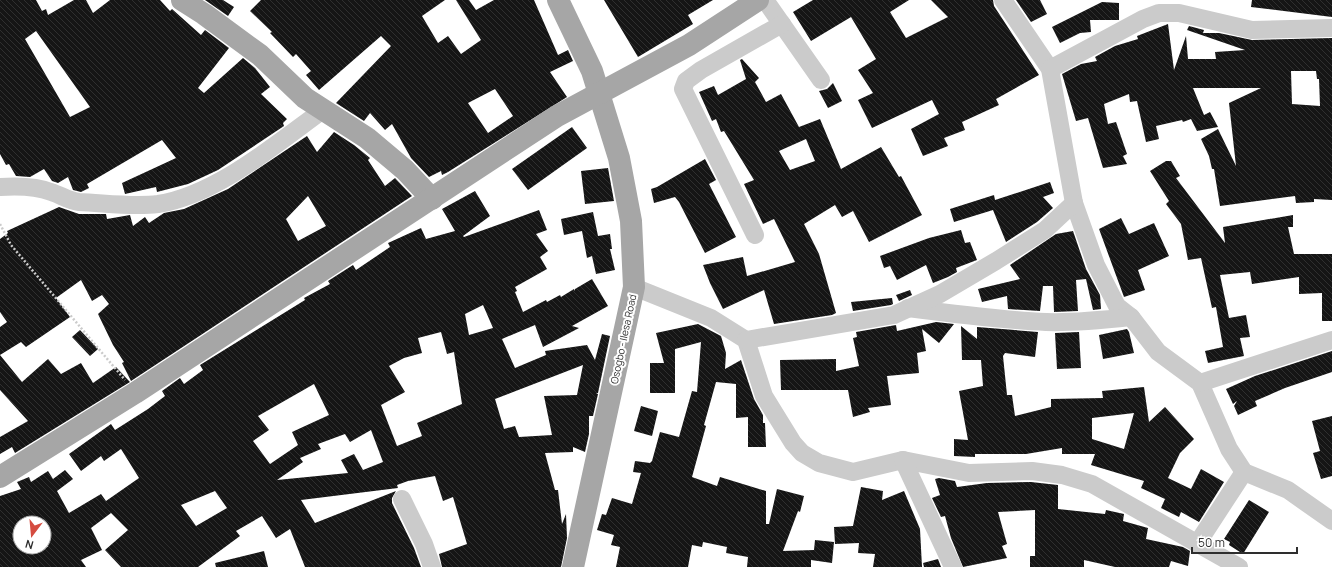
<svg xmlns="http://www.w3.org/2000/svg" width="1332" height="567" viewBox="0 0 1332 567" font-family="Manrope,sans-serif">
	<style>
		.building { fill: url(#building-back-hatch); fill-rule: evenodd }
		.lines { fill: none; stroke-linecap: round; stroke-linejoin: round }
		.path { stroke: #cbcbcb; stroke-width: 2.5; stroke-dasharray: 2 2; stroke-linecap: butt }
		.minor { stroke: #cbcbcb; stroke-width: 18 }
		.major { stroke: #a6a6a6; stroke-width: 22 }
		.labels { text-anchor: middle; stroke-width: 4; stroke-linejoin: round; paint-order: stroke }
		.street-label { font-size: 10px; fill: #2e2e2e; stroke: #fff }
	</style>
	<defs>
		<pattern id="building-back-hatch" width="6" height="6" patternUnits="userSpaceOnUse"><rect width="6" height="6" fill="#151515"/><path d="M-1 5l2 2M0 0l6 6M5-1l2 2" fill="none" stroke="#2f2f2f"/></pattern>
	</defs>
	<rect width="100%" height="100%" fill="#fff"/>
	<g class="building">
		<path d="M0,0H36L42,11L46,9L48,15L74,0H86L93,13L110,0H160L170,11L172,9L201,35L205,30L229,48L198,88L204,93L243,58L255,68L270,87L261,94L287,119L283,123L284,126L218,170L188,184L157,192L156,187L125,194L122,183L176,158L162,140L87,184L89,188L81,192L73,190L68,177L58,183L52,181L44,169L30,177L16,176L9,164L6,165L0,154ZM36,31L90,107L70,117L25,39Z"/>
		<path d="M205,0H223L234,7L228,16Z"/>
		<path d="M261,0H445L422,16L438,43L448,36L461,54L481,40L456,0H469L476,10L494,0H534L558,55L568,50L573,61L550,72L567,97L448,172L442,175L441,171L429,177L411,158L392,124L385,130L370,113L364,121L336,103L391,46L381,36L319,90L306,75L311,71L296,54L293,57L270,33L272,32L250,11ZM495,89L513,116L488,133L468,103Z"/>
		<path d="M604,0H713L688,15L693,24L638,57Z"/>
		<path d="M813,0H909L890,12L906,38L948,17L931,0H993L994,6L1039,75L996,99L999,105L962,122L965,130L944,138L948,146L923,156L911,129L939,114L932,100L872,128L858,100L873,93L858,70L876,59L851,17L811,41L793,12Z"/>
		<path d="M1016,0H1040L1047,14L1031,22Z"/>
		<path d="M1252,0H1332V17L1251,7Z"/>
		<path d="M1102,2L1119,3V20H1090L1091,32L1080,33L1060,43L1052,27Z"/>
		<path d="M1168,24L1174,70L1186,36L1188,59H1216L1215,52L1245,50L1187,30L1189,26L1204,30L1203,33H1219L1252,40L1332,38V200L1314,199V202L1296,203L1295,196L1220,206L1214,169H1212L1209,156L1201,139L1218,129L1236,166L1229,103L1261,88H1193L1204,115L1210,112L1218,127L1197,131L1191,119L1183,122L1182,120L1156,126L1159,139L1146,142L1137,101L1130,102L1129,94L1104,104L1108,124L1116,122L1127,154L1123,156L1127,164L1103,168L1088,118L1076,121L1062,74L1081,64L1097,61L1095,57L1115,46L1138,39L1137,36ZM1291,71H1316L1317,79H1319L1320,106L1292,104Z"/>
		<path d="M742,59L759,78L755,82L766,102L781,94L799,127L820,119L841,169L881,147L899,177L901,176L922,215L869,242L853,211L842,217L835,205L804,224L819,254L836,313L832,315L774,324L764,290L723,309L710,283L703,265L743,257L747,276L795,262L774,219L763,224L744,184L754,180L724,131L721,132L716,119L712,121L699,92L714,86L718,95L746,79L740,60ZM806,139L815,161L790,170L779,151Z"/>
		<path d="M833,83L842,101L828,108L819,91L827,89Z"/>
		<path d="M572,127L587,148L528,190L512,169Z"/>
		<path d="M334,132L354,145L370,158L368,160L385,186L395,178L412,196L131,381L122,363L124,362L113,345L98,314L109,304L102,295L92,301L81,280L56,298L70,317L26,347L21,342L0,355L22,382L48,359L61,374L81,363L93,383L116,367L130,382L15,453L12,447L0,454V437L28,421L0,390V327L7,322L0,312V239L8,233L7,231L59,207L79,214H106L107,219L130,215L133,226L145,217L149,223L164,213L184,209L228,189L307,136L317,152ZM308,196L326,226L298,241L286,219Z"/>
		<path d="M705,159L716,180L709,184L736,237L705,253L679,202L675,197L654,203L651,189L657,187Z"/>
		<path d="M1166,161H1171L1180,176L1176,178L1225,243L1223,227L1293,215V227H1288L1294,254H1332V321H1322V293L1299,294V277L1252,284L1250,272L1220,275L1229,318L1246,315L1250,337L1240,338L1244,356L1208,363L1205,351L1223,347L1216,307L1212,308L1201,258L1188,260L1181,224L1166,204L1169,201L1150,171Z"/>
		<path d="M608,168L614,201L585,204L581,171Z"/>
		<path d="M1050,182L1054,193L1043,197L1053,208L1037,222L1006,242L993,210L954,222L950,209L994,195L995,200Z"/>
		<path d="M475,191L490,216L463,236L464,237L539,210L547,230L536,234L548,251L540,257L547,269L515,287L517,291L515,292L523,312L546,300L547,302L560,295L561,297L574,289L575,291V289L592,279L608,306L572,326L579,328L543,347L535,325L502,339L515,368L546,355L545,351L587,345L595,360L602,334L610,336L598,393H596L598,394L593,416H589V434L585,452L573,447V452L545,453L555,490H558L562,524L566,514L567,538L561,567H442L439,554L467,544L453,497L443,501L435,476L408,481L397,485L398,488L301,500L315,523L396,491L392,498V503L414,548L421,567H305L290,529L276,538L262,516L236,531L240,536L198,567H121L105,550L128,530L111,513L91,528L102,550L81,560L86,567H0V496L21,489L17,482L29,477L31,482L48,471L53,479L65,470L73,479L57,491L69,513L101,494L106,501L139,478L121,449L104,461L101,456L81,471L69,454L111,424L115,430L148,409L165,396L162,391L180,378L184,384L203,370L200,365L305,300L304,298L330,284L328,281L353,265L356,270L390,247L388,243L421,228L426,239L455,231L442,209ZM483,305L493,328L469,335L465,314ZM441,332L447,354L454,352L462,404L417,423L422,436L397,446L381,405L405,392L389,366L404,358L422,353L418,338ZM583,365L577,395L544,396L552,435L519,437L515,426L504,429L495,399ZM314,384L329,415L292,432L298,445L270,464L253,441L269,430L258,416ZM371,430L383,462L363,470L354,454L341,460L348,473L277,480L303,462L300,458L321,449L318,444L345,434L350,442ZM215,491L227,508L196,526L181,505ZM20,523H44V536L48,547H20Z"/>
		<path d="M593,212L598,236L610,234L612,249H610L615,270L596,274L592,256L587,258L582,231L564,235L561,219Z"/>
		<path d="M1121,218L1129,234L1154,223L1169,256L1138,270L1145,290L1124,297L1099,229Z"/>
		<path d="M961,230L965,243L970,242L977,260L956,268L957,272L948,277L933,283L926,265L897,280L890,266L884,268L880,256L929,238Z"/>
		<path d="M1073,231L1086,269L1100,295L1101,309L1093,310L1086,279L1076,280L1078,311L1054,312L1053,286H1043L1040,311L1008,309L1007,296L982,302L978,289L1020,279L1010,265L1056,234Z"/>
		<path d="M910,290L912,295L899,301L896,295Z"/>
		<path d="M892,298L893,304L891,305L853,311L851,302Z"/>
		<path d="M936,322L954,324L939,343L922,329L926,351L917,353L919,373L887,376L891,405L868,408L870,412L853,417L848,390H781L780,360L836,359V371L859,366L853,338L857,337L856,332L896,325L897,331Z"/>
		<path d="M698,324L721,336L726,353L725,369L741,360L754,399L763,415V423H765L766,447H748V417L736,418V384L716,382L704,425L706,426L692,477L717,486L720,477L766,491V524H769L777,489L804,496L800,512L798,511L783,551L814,550L815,540L834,542L832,563L811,560V567H747L748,557L726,553L727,547L703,542L702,547L692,545L688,567H616L620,547L611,545L614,535L597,530L602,514L606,515L612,498L632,504L641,473L633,472L635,461L650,463L652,461L660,432L679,437L692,391L697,392L701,342L675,349V393H650V363H664L656,333Z"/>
		<path d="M961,326L977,339V327L1038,332L1035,357L1005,353L1003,356L1007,395H1012L1015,416L1051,407V399L1103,398L1102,391L1144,387L1149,422L1165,407L1194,439L1180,453L1168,478L1191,489L1201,469L1224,482L1199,522L1181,512L1179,517L1161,508L1165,499L1141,488L1144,481L1091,465L1095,454H1062V448L1026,454H975V457L954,456V439L968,440L959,391L983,386L981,360H962ZM1134,413L1124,449L1092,439V418Z"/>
		<path d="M1127,329L1129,332L1134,353L1103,359L1099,335Z"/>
		<path d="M80,330L98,349L90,356L72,337Z"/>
		<path d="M1079,332L1081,368L1057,369L1055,333Z"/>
		<path d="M1332,351V372L1285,388L1255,401L1257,406L1238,415L1234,406L1237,401L1233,404L1226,389L1255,376Z"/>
		<path d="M641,406L658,411L652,436L634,431Z"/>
		<path d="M1332,416V476L1321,479L1313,453L1320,451L1312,421Z"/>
		<path d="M939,478L955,481L957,487L987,483L1031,482L1058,485V509L1105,514L1106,510L1124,514L1123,521L1148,528L1146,539L1183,547L1190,551L1188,566L1171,561L1169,567H1115L1084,560V567H1030V556H1035V510L998,512L1007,544L1002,546L1007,558L963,567L951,538L945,516L941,517L932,498L940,495L935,479Z"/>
		<path d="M861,487L883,491L882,500L904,491L920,529L922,567H873L875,554L858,553L859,543L835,544L834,527L853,526Z"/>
		<path d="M1249,500L1269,512L1243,554L1229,545L1230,542L1224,539Z"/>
		<path d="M264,551L268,567H216L215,563Z"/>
		<path d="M938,559L941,567H924L923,563Z"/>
	</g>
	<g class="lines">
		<path class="path" d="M0,224L11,245L125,380"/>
		<g class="minor">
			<path d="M765,0L821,80"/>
			<path d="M1003,0L1050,69L1074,203L1096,265L1117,306L1131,317L1158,352L1200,383L1229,449L1244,472L1288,490L1332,521"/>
			<path d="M1050,69L1143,19L1159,13H1179L1252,30L1332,28"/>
			<path d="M0,187C16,186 36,186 51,192C61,195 69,201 79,202C105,203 132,207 158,204C216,195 276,144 323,110"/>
			<path d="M755,235L683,89L686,81L701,70L782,24"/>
			<path d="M634,287L711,318L746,340L764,396L793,443L802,453L819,463L853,472L903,460L969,473L1032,471L1062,475L1092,484L1239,567"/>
			<path d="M908,308C954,314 1000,320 1046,322C1074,323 1103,320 1131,317"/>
			<path d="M746,340L894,315L940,294L996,261L1045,230L1074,203"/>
			<path d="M1200,383L1332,340"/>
			<path d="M903,460L953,567"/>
			<path d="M402,499L424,544L432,567"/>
			<path d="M1197,544L1244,472"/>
		</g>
		<g class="major">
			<path d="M182,0L204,14L260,55L305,98L367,138L405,170L432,199"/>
			<path d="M558,0L592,71L619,158L631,221L634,287L573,567"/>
			<path d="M0,477L135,393L557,116L689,45L758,0"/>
		</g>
	</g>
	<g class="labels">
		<g class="street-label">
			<text transform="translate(623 339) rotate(-78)" y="4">Osogbo - Ilesa Road</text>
		</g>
	</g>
	<g transform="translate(32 535) rotate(196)"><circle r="19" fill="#ffffff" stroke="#ababab"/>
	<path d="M0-3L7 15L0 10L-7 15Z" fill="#d54c40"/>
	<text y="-6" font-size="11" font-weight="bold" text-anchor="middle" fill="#2e2e2e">N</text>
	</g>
	<path d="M1192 547v6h105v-6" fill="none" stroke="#2e2e2e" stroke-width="2"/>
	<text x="1198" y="547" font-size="12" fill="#2e2e2e" stroke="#ffffff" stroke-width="3" paint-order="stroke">50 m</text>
</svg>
